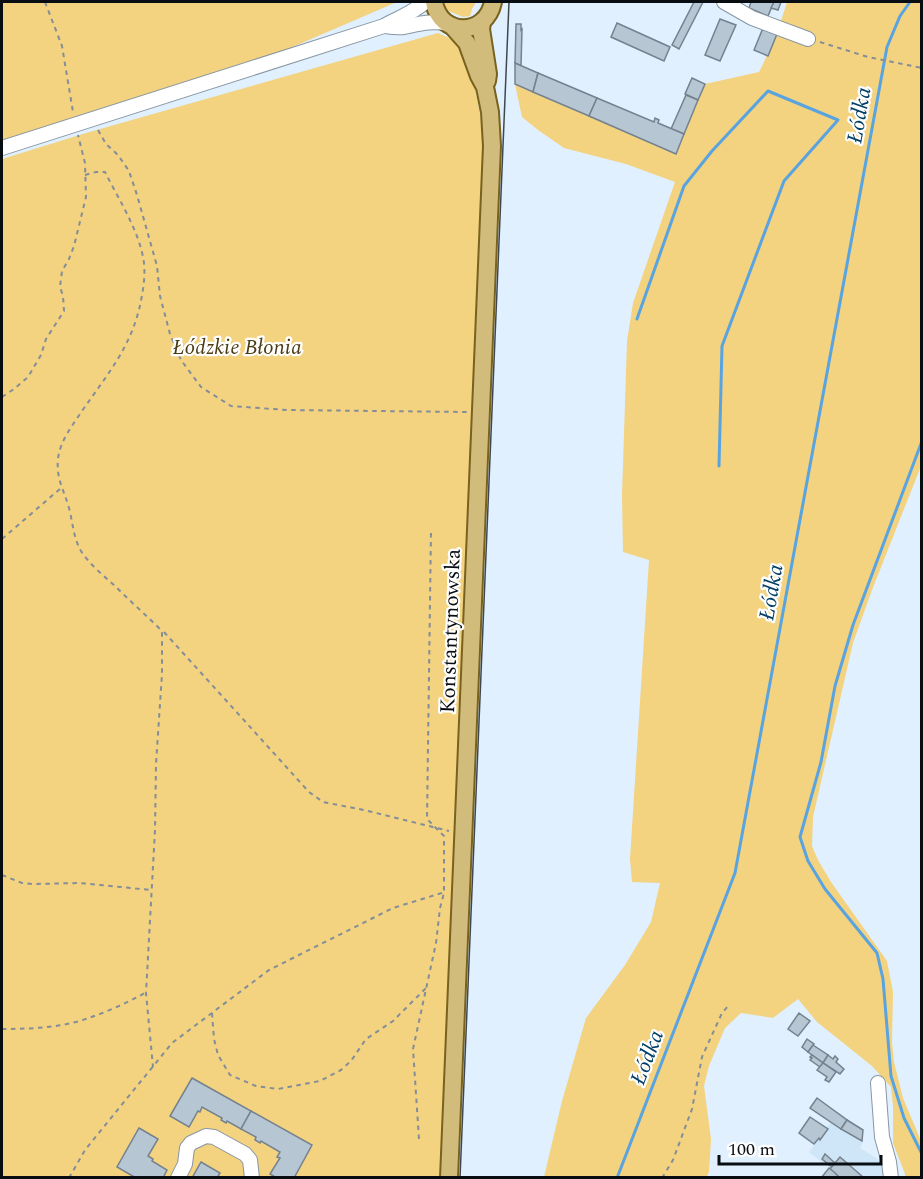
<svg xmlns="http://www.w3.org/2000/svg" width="923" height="1179" viewBox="0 0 923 1179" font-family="Spectral,serif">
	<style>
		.built { fill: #cfe5f8 }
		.green { fill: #f3d280 }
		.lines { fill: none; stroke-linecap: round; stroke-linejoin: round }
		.stream { stroke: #59a4e0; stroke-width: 3 }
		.building { fill: #b7c6d3; stroke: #74828e; stroke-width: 1.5 }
		.minor-casing { stroke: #8896a3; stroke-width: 16 }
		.major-casing { stroke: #78621e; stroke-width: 20 }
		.path { stroke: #838e98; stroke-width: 2; stroke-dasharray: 4.5 4.5; stroke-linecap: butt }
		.minor { stroke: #fff; stroke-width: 14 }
		.major { stroke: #d2bc7c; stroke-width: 16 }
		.tram { stroke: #3f474e; stroke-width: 1.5 }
		.labels { text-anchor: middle; stroke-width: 4.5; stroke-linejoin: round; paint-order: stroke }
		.park-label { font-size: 21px; font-style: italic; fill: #4b3c16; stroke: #fff }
		.street-label { font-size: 21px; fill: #080d12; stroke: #fff }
		.water-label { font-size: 22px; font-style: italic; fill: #013f66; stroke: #fff }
	</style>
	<rect width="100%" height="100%" fill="#e0f0fe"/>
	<path class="built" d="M838,1112L863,1130L862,1144L860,1148L876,1158L881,1163L885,1169L886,1177H841L809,1152Z"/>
	<g class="green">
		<path d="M2,2H397L260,61L2,142Z"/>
		<path d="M445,2H476L472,9L470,16L463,17L444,9Z"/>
		<path d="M787,2H921V466L872,590L853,643L813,817L812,846L818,860L831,882L887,961L893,992L892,1043L894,1062L903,1098L921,1141V1177H905V1174L893,1143V1106L891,1087L872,1066L817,1022L798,999L773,1018L741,1013L725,1028L709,1066L704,1086L711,1139L709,1172L707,1177H544L562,1101L586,1018L625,965L651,922L660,883L632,882L630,859L649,560L623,552L622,495L627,341L633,303L675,182L626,164L564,148L538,130L522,117L515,84L676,154L705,84L759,72C771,49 780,26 787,2Z"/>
		<path d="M438,33L452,39L462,48L470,62L482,124L484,184L442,1177H2V159L86,133Z"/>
	</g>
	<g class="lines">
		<g class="stream">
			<path d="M637,319L684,186L712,151L768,91L838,120L784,181L722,346L719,466"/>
			<path d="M922,441L853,625L835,686L821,762L800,837L808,861L825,889L877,953L883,979L891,1076L904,1118L922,1154"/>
			<path d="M617,1178L735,873L887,47L900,16L910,2"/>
		</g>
	</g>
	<g class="building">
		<path d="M694,2H703L679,49L672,45Z"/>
		<path d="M751,2H774L768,16L749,8Z"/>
		<path d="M774,2H781L778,10L771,8Z"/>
		<path d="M720,19L736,25L720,61L705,55Z"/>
		<path d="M617,23L670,47L664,61L611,37Z"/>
		<path d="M516,24H521V30L522,29L521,66L515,63Z"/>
		<path d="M763,28L777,34L768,56L754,50Z"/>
		<path d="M515,63L538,73L533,92L515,84Z"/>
		<path d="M538,73L597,98L589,116L533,92Z"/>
		<path d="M692,78L705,84L698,100L685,94Z"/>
		<path d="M686,95L698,100L684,134L671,129Z"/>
		<path d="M597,98L654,122L655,118L659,120L658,123L684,134L676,154L589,116Z"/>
		<path d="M799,1013L810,1021L798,1036L788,1029Z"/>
		<path d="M807,1039L814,1044L808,1052L802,1047Z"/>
		<path d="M813,1045L828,1055L823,1063L808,1052Z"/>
		<path d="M812,1055L823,1063L820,1067L810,1060L812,1058L810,1057Z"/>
		<path d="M828,1055L833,1059L835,1056L838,1059L836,1062L844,1069L840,1074L823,1063Z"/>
		<path d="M823,1063L836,1072L829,1082L825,1080L827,1077L817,1070Z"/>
		<path d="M192,1078L251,1111L241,1129L227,1121L226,1123L221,1120L222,1118L202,1107L200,1112L198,1111L189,1127L170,1116Z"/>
		<path d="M817,1098L847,1120L841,1129L810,1108Z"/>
		<path d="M251,1111L312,1145L294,1178H277L270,1174L280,1158L277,1157L280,1152L261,1141L260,1143L255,1140L256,1137L241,1129Z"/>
		<path d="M810,1117L828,1129L820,1140L819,1138L814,1144L799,1133Z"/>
		<path d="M847,1120L863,1130L862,1141L841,1129Z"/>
		<path d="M139,1128L158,1139L148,1156L153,1159L152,1161L167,1170L163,1178H136L117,1167Z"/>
		<path d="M825,1154L835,1163L832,1167L822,1159Z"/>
		<path d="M840,1157L863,1177V1178H840L830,1169Z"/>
		<path d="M201,1162L220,1173L217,1178H192Z"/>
		<path d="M829,1168L834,1172L840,1178H821Z"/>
	</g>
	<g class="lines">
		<defs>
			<g id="minor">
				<path d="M724,2L752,18L808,39"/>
				<path d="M384,26C391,27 397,28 404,27C419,24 432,20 448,24"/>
				<path d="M2,148L384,26C398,18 413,13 425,2"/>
				<path d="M878,1083L882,1137L889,1162L891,1178"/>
				<path d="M178,1178L185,1164L187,1148L191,1143L206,1136L214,1137L245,1154L250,1160L252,1178"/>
			</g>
			<g id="major">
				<path d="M434,2C440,37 486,37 493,2"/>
				<path d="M482,22L481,29L488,74L487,81"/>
				<path d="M449,1178L492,146L490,112L485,87L479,76L467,43L452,26"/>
			</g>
		</defs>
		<use href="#minor" class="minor-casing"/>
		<use href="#major" class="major-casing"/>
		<g class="path">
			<path d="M45,2L62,46L73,112"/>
			<path d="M820,42L868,57L922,68"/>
			<path d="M98,130L106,144L118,155L129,171L137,195L157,266L160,296L170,334L181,360L201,387L231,406L287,410L468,412"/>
			<path d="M85,175L96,172H105C119,200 140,232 144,263C145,274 144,285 142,295C134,344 109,372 82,411C72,426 60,441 58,459C56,479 64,490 69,508C73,523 73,537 81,551C90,565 104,576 116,587C131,602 147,616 162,631V674L156,764L155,830L146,993L153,1067"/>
			<path d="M2,397L14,389L28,377L41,355L46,339L64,311L63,296L60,287L62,271L69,259L74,246L86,197L85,163L78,135"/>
			<path d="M2,539L61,488"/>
			<path d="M164,632L309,792L323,802L364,810L449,831"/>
			<path d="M2,875L22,883L32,884L80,883L151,890"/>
			<path d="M212,1013L214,1039L218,1055L230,1075L256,1086L278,1089L320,1081L341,1070L351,1061L366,1039L393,1021L426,988"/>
			<path d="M2,1029C26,1029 52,1028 76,1022C100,1015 123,1005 145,993"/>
			<path d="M419,1139L413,1049L436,943L440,908L444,893V836L427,819L431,530"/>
			<path d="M69,1178L85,1150L172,1043L269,970L393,908L445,892"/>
			<path d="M662,1178L673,1160L692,1109L702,1057L722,1013L729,1005"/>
		</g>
		<use href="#minor" class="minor"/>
		<use href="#major" class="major"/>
		<path class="tram" d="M460,1178L509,2"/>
	</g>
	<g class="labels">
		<g class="park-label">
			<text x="237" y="354">Łódzkie Błonia</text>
		</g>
		<g class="street-label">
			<text transform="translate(450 631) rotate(-88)" y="7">Konstantynowska</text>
		</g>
		<g class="water-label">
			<text transform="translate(858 115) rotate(-80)" y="8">Łódka</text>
			<text transform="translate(770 592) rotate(-80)" y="8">Łódka</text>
			<text transform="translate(646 1057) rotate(-69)" y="8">Łódka</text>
		</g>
	</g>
	<rect width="923" height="1179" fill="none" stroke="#080d12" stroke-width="6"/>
	<path d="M719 1155v9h162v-9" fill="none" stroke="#080d12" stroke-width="3"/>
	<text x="728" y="1155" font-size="18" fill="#080d12" stroke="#ffffff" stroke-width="4.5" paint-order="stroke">100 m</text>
</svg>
